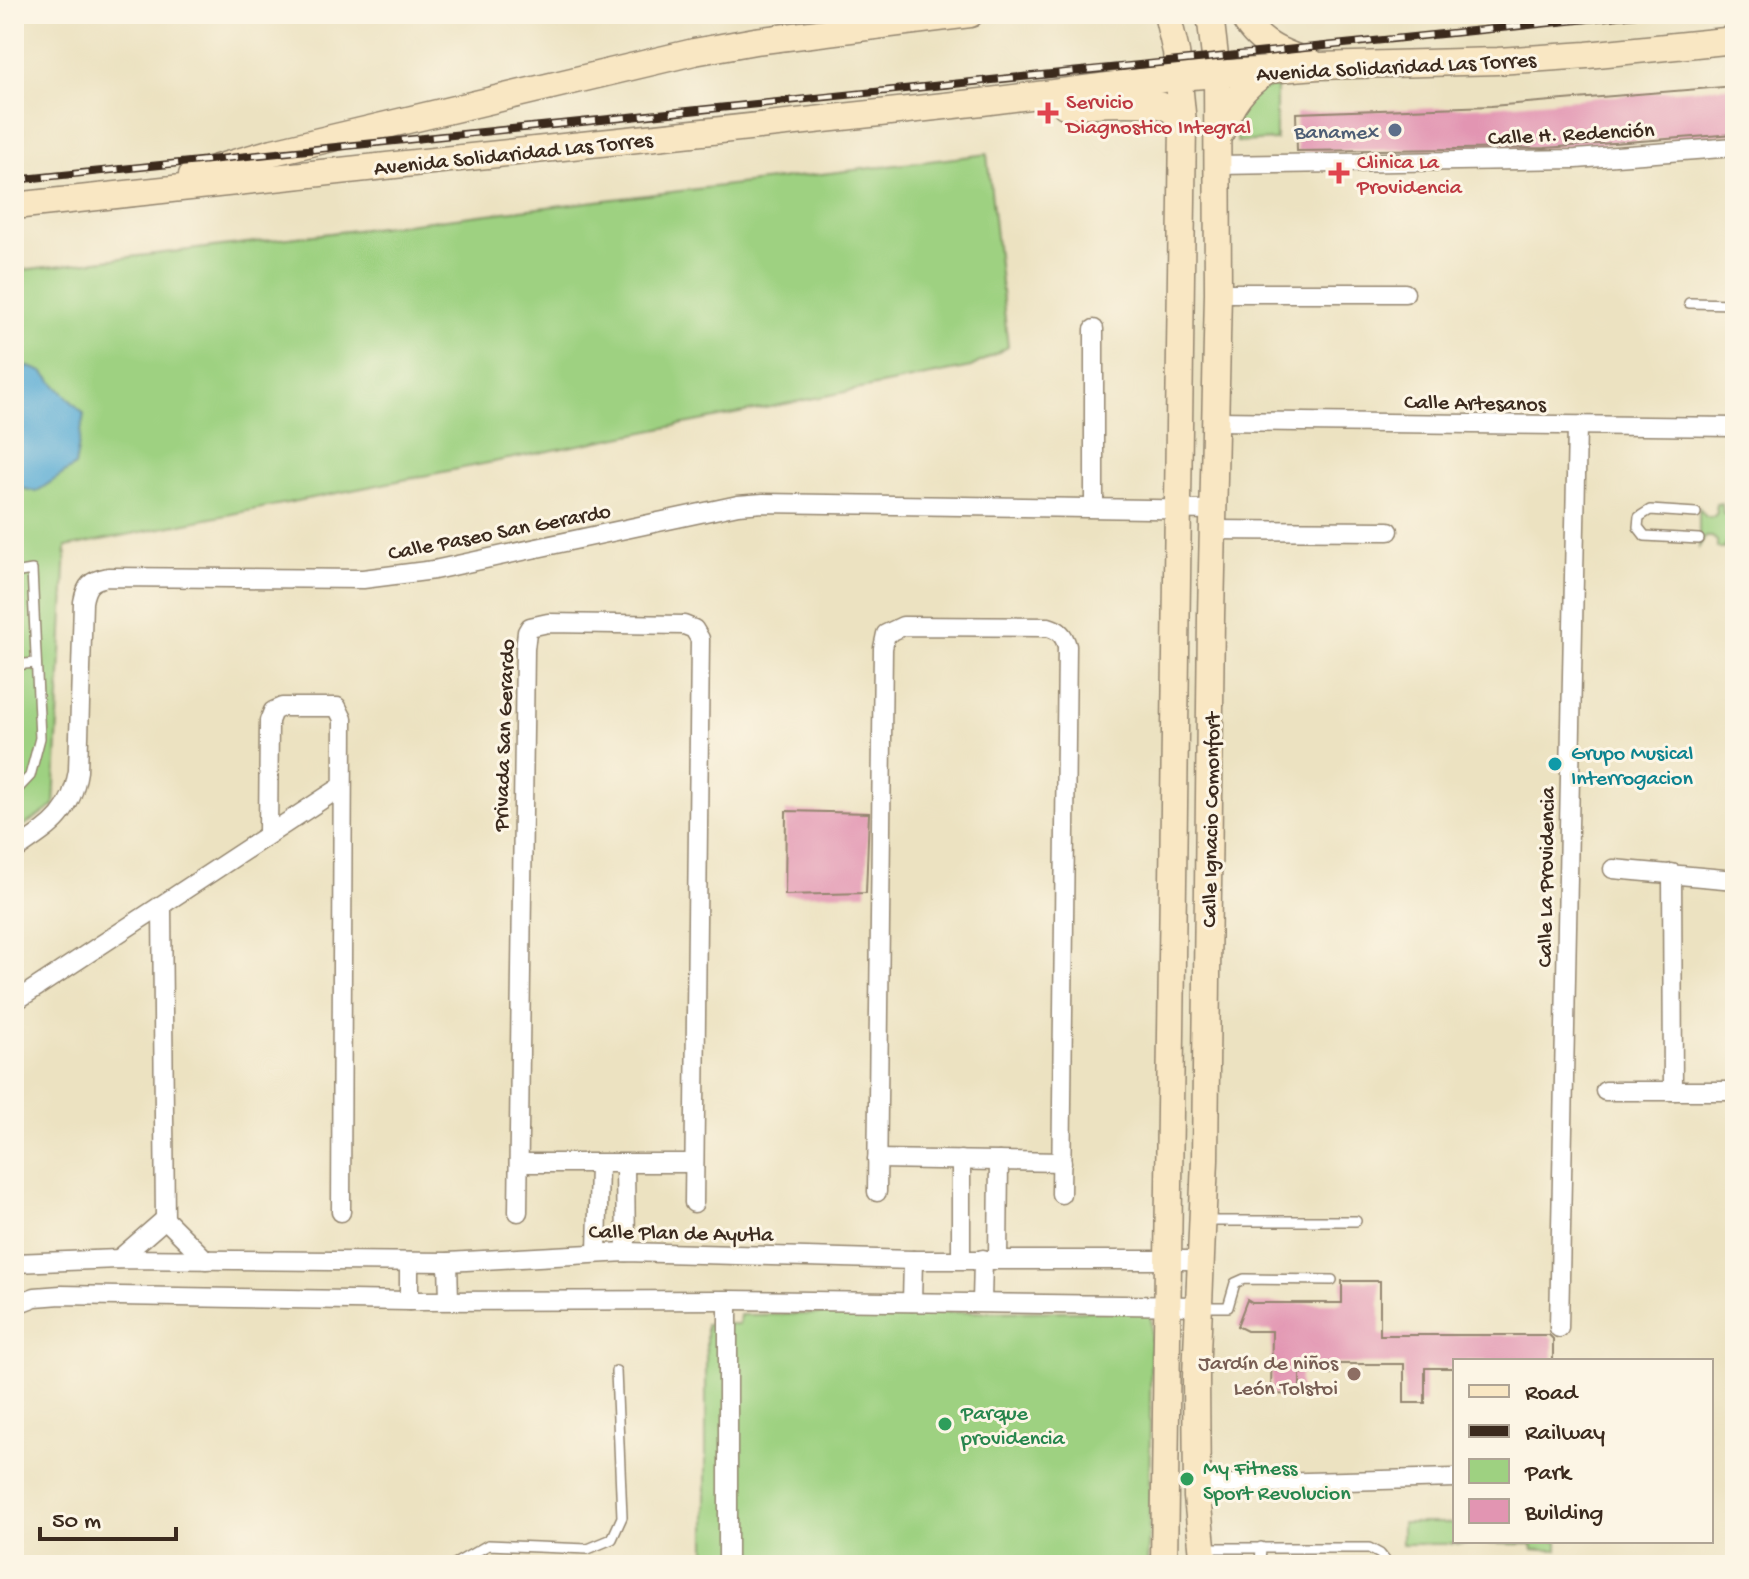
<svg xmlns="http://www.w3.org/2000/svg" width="1749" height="1579" viewBox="0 0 1749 1579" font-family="'Gochi Hand',sans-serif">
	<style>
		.green { fill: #9ed181; stroke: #6c7e50; stroke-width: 2 }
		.water { fill: #5cadd6; stroke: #4c6c7a; stroke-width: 2 }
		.building { fill: #e295b2 }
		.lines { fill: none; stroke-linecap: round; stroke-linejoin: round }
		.lane-casing { stroke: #948670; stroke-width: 12 }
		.street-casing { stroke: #948670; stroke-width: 21 }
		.secondary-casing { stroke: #948670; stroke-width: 29 }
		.lane { stroke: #fff; stroke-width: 9 }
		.street { stroke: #fff; stroke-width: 18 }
		.secondary { stroke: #f9e7c3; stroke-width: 26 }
		.rail-casing { stroke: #3b2a1e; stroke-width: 8 }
		.rail { stroke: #fcf5e5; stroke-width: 5; stroke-dasharray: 15; stroke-linecap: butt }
		.health-dot { fill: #e0444e; stroke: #fcf5e5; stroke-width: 3 }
		.service-dot { fill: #5c6f8a; stroke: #fcf5e5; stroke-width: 3 }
		.culture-dot { fill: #0f9aa8; stroke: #fcf5e5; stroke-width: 3 }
		.education-dot { fill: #8d6e63; stroke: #fcf5e5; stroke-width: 3 }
		.leisure-dot { fill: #2e9e5b; stroke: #fcf5e5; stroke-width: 3 }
		.labels { text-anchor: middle; stroke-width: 6; stroke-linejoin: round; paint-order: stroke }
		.street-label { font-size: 22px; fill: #3b2a1e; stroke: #fcf5e5 }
		.health-label { font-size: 22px; fill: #be3a42; stroke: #fcf5e5; text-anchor: start }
		.service-label { font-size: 22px; fill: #4e5e75; stroke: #fcf5e5; text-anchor: end }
		.culture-label { font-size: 22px; fill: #0d838f; stroke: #fcf5e5; text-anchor: start }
		.education-label { font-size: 22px; fill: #785e54; stroke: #fcf5e5; text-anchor: end }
		.leisure-label { font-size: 22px; fill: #27864d; stroke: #fcf5e5; text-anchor: start }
	</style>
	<rect width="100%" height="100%" fill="#fcf5e5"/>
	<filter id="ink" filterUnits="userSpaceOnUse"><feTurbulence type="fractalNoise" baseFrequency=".0125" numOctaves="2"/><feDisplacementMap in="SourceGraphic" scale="16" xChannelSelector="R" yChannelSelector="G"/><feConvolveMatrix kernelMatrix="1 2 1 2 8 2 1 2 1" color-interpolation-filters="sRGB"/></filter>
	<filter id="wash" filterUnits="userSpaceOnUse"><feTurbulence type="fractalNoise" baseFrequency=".006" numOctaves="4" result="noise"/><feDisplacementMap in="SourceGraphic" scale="32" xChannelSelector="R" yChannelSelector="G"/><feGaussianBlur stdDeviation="1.8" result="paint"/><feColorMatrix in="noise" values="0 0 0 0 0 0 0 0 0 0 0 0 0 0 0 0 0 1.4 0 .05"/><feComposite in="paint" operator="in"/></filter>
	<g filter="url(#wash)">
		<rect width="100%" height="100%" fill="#ece2c1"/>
		<g class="green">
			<path d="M1276,86V140L1237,142L1238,108L1252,91Z"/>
			<path d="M987,154L1008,347L971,367L66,547L54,806L14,832V271Z"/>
			<path d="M1722,503L1723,514L1735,517V539L1728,538L1724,548H1717V541L1712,537H1705L1699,547V508L1706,517H1713L1717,513L1716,504Z"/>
			<path d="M1151,1310L1149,1533L1147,1565H706V1324H739L740,1315Z"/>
			<path d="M1402,1523H1455V1541H1558V1550H1533L1532,1544H1402Z"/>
		</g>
		<path class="water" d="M24,365L43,372L84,414L75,466L36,492L14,486V372Z"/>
		<g id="blocks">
			<g class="building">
				<path d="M1735,86V134L1545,148L1297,151L1296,113L1491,106Z"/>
				<path d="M786,811L869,813L866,893L785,895Z"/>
				<path d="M1342,1281H1380V1335H1549L1553,1339V1361H1455V1368H1425V1403H1404V1364H1336V1374L1300,1373V1395L1271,1394L1272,1331H1247L1237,1326L1247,1300L1252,1303H1342Z"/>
			</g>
		</g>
	</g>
	<g filter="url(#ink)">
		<use href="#blocks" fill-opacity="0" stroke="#948670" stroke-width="2"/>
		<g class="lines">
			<defs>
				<g id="lane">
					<path d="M1689,303L1735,304"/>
					<path d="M1696,513L1650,510L1639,517L1638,527L1645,536L1699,539"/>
					<path d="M14,573L32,570L40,738L30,776L14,793"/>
					<path d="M14,665L36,663"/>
					<path d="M1206,1221H1356"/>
					<path d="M1203,1307H1228L1235,1283L1244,1279L1332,1280"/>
					<path d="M1203,1548H1369L1380,1554L1389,1565"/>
					<path d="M453,1565L488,1545L588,1549L612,1539L622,1517L616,1371"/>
					<path d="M1260,1565L1261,1547"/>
				</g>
				<g id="street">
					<path d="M1218,165L1576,159L1735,147"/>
					<path d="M1218,293H1405"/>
					<path d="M1094,329V507"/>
					<path d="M1215,421L1735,427"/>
					<path d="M1212,530L1389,531"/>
					<path d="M268,834L269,721L273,711L282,707H337L343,719L341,1212"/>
					<path d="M14,851C49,827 71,816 78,771L83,602C86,585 91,580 108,577L363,579L434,570L738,505L763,503L1213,510"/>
					<path d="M1613,869L1735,880"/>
					<path d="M1672,873L1673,1091"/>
					<path d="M162,908L165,1219L206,1260"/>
					<path d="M14,1002L341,787"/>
					<path d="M1605,1091H1735"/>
					<path d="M877,1159L1062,1162"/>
					<path d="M519,1163H694"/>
					<path d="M625,1164L626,1252"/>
					<path d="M877,1192L883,648L886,634L903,626L1048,627C1059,630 1064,635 1067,646L1061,1194"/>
					<path d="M518,1212L525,649L527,632L530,627L548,623L684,625L694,629L700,639L694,1203"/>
					<path d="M597,1253L599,1164"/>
					<path d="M119,1259L165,1219"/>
					<path d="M961,1259V1160"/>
					<path d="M998,1259L999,1161"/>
					<path d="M448,1262L449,1300"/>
					<path d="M14,1263L119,1259L448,1262L626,1252L913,1260H1202"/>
					<path d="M728,1300V1565"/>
					<path d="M409,1301V1262"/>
					<path d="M912,1302L913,1260"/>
					<path d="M982,1302L983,1259"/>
					<path d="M14,1305L35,1297L61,1295L409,1301L728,1300L1199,1306"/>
					<path d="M1559,1328L1577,426"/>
					<path d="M1197,1485L1455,1478"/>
				</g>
				<g id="secondary">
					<path d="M1242,14C1256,44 1282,53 1311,63"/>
					<path d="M1065,105C1088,105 1152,98 1170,109C1175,112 1179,118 1183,123"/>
					<path d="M1221,132C1230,104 1244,85 1269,70"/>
					<path d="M192,175L273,152L694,52L755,41L970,14"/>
					<path d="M14,206L982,102L1179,77L1318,66L1498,61L1587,55L1735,40"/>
					<path d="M1164,1565L1183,123L1176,52L1167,14"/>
					<path d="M1204,1565L1197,1497L1196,1377L1205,1160L1211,616L1218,293L1217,74L1210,14"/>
				</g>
			</defs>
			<use href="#lane" class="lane-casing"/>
			<use href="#street" class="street-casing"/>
			<use href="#secondary" class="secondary-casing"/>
			<use href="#lane" class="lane"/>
			<use href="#street" class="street"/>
			<use href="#secondary" class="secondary"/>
			<defs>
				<path id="rail" d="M14,180L1637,14"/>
			</defs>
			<use href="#rail" class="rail-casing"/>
			<use href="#rail" class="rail"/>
		</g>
	</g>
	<g class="health-dot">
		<path d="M1044 101h8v8h8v8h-8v8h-8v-8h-8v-8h8z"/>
		<path d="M1335 161h8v8h8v8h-8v8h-8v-8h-8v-8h8z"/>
	</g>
	<circle class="service-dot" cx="1395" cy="130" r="8"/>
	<circle class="culture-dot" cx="1555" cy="764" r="8"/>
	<circle class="education-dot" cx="1354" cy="1374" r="8"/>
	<g class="leisure-dot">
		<circle cx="945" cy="1424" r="8"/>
		<circle cx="1187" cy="1479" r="8"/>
	</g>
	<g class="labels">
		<g class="street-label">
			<text transform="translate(1396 65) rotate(-3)" y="8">Avenida Solidaridad Las Torres</text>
			<text transform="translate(1571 132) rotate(-3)" y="8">Calle H. Redención</text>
			<text transform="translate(513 152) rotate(-6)" y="8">Avenida Solidaridad Las Torres</text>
			<text transform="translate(1475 401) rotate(1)" y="8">Calle Artesanos</text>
			<text transform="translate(499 530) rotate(-11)" y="8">Calle Paseo San Gerardo</text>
			<text transform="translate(502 735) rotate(-88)" y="8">Privada San Gerardo</text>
			<text transform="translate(1209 820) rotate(-89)" y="8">Calle Ignacio Comonfort</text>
			<text transform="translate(1544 877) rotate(-89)" y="8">Calle La Providencia</text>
			<text transform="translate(681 1231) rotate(1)" y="8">Calle Plan de Ayutla</text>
		</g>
		<g class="health-label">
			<text x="1066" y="108">Servicio<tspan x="1066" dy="25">Diagnostico Integral</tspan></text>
			<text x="1357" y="168">Clinica La<tspan x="1357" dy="25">Providencia</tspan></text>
		</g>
		<g class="service-label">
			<text x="1379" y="138">Banamex</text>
		</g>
		<g class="culture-label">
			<text x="1571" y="759">Grupo Musical<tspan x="1571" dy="25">Interrogacion</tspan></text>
		</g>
		<g class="education-label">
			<text x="1338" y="1369">Jardín de niños<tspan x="1338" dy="25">León Tolstoi</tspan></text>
		</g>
		<g class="leisure-label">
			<text x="961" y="1419">Parque<tspan x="961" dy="25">providencia</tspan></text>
			<text x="1203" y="1474">My Fitness<tspan x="1203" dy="25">Sport Revolucion</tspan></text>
		</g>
	</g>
	<rect width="1749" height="1579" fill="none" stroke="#fcf5e5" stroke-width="48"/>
	<rect x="1453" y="1359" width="260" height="184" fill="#fcf5e5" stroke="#afa495" stroke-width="2"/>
	<rect x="1469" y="1385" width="40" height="12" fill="#f9e7c3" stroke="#afa495" stroke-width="2"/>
	<text x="1525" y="1399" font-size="24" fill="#3b2a1e">Road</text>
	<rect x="1469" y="1425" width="40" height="12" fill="#3b2a1e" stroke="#afa495" stroke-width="2"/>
	<text x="1525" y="1439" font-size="24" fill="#3b2a1e">Railway</text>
	<rect x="1469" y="1459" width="40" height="24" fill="#9ed181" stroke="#afa495" stroke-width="2"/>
	<text x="1525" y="1479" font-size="24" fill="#3b2a1e">Park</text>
	<rect x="1469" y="1499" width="40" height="24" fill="#e295b2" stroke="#afa495" stroke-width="2"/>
	<text x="1525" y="1519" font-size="24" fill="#3b2a1e">Building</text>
	<path d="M40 1527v12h136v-12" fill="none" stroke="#3b2a1e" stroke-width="4"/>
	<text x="52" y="1527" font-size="24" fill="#3b2a1e" stroke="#fcf5e5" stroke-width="6" paint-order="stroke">50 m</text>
</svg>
